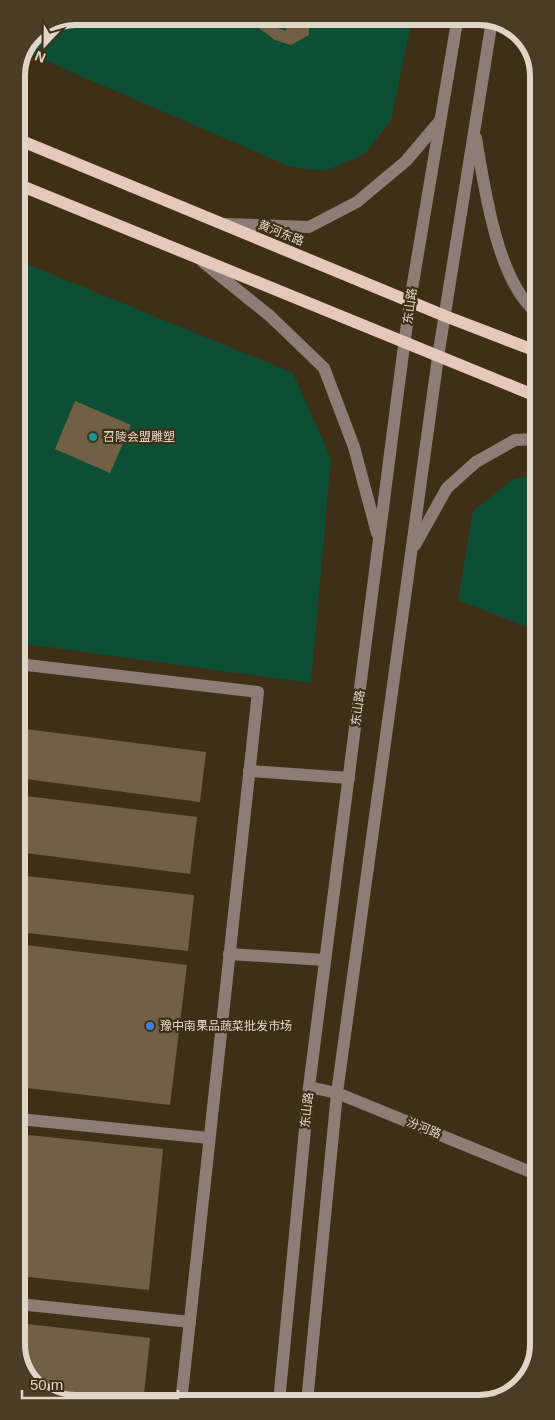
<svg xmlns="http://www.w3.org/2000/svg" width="555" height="1420" viewBox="0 0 555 1420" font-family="Helvetica,'Noto Sans SC',sans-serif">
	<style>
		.green { fill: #0c4f35 }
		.building { fill: #726046 }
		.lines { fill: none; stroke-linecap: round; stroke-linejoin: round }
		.minor { stroke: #8c7d77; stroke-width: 12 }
		.major { stroke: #e6c8bb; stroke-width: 12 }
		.culture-dot { fill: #0f9aa8; stroke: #402f17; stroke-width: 2 }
		.shop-dot { fill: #3f7fe0; stroke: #402f17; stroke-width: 2 }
		.labels { text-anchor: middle; stroke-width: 4.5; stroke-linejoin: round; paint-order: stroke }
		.street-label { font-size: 12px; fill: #e0d6c7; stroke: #402f17 }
		.poi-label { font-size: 12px; fill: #e0d6c7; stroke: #402f17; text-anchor: start }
		.rim { fill: none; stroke: #e0d6c7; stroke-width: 6 }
	</style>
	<rect width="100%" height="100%" fill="#402f17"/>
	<g class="green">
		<path d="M76,16H413L391,120L365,154L325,171L291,167L25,52L34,33Z"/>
		<path d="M17,260L293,373L331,459L311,683L18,643Z"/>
		<path d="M537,474V631L458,600L473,511L512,480Z"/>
	</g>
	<g class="building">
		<path d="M252,16H268L278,28L286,31L289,16H301L309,25V35L291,45L275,40L260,29Z"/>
		<path d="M75,401L131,425L110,473L55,449Z"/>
		<path d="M18,728L206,752L200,802L18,778Z"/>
		<path d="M18,795L197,817L190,874L18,852Z"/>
		<path d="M18,875L194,895L188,951L18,932Z"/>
		<path d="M18,944L187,965L170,1105L19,1087Z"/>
		<path d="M19,1134L163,1149L149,1290L19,1276Z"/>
		<path d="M19,1323L150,1338L143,1403L71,1404L39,1391L19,1363Z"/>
	</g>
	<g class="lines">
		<g class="minor">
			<path d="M476,138C484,185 497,281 536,312"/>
			<path d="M226,224L309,227L357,202L406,161L439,122"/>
			<path d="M203,262L270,316L324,368L354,447L377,533"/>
			<path d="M415,545L447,488L476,462L515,440L537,439"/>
			<path d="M18,664L258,692L181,1403"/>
			<path d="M249,771L349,778"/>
			<path d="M229,954L325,960"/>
			<path d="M309,1087L337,1093L538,1175"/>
			<path d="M19,1119L209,1138"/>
			<path d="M19,1304L190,1322"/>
			<path d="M279,1402L309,1087L397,399L410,301L458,16"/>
			<path d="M307,1402L337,1093L438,357L492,20"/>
		</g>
		<g class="major">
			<path d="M17,139L445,316L536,351"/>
			<path d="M17,184L536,396"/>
		</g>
	</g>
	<circle class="culture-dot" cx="93" cy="437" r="5"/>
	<circle class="shop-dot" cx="150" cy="1026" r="5"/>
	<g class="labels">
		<g class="street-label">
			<text transform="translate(281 233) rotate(22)" y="4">黄河东路</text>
			<text transform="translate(410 306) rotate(-82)" y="4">东山路</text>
			<text transform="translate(358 708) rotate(-83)" y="4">东山路</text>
			<text transform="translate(307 1110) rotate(-84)" y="4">东山路</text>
			<text transform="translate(424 1128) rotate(22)" y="4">汾河路</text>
		</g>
		<g class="poi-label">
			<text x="103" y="441">召陵会盟雕塑</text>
			<text x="160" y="1030">豫中南果品蔬菜批发市场</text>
		</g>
	</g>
	<path d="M0 0H555V1420H0ZM76 25H479A51 51 0 0 1 530 76V1344A51 51 0 0 1 479 1395H76A51 51 0 0 1 25 1344V76A51 51 0 0 1 76 25Z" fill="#4d3c25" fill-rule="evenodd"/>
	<path class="rim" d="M76 25H479A51 51 0 0 1 530 76V1344A51 51 0 0 1 479 1395H76A51 51 0 0 1 25 1344V76A51 51 0 0 1 76 25Z"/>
	<g transform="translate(45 45) rotate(202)" stroke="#402f17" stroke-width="4" paint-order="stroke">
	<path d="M0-4L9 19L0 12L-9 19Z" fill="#e0d6c7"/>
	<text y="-8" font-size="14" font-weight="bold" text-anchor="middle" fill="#e0d6c7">N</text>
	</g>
	<path d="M22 1390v8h156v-8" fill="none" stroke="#e0d6c7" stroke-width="2.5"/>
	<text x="30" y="1390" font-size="15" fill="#e0d6c7" stroke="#402f17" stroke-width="4" paint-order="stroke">50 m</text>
</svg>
